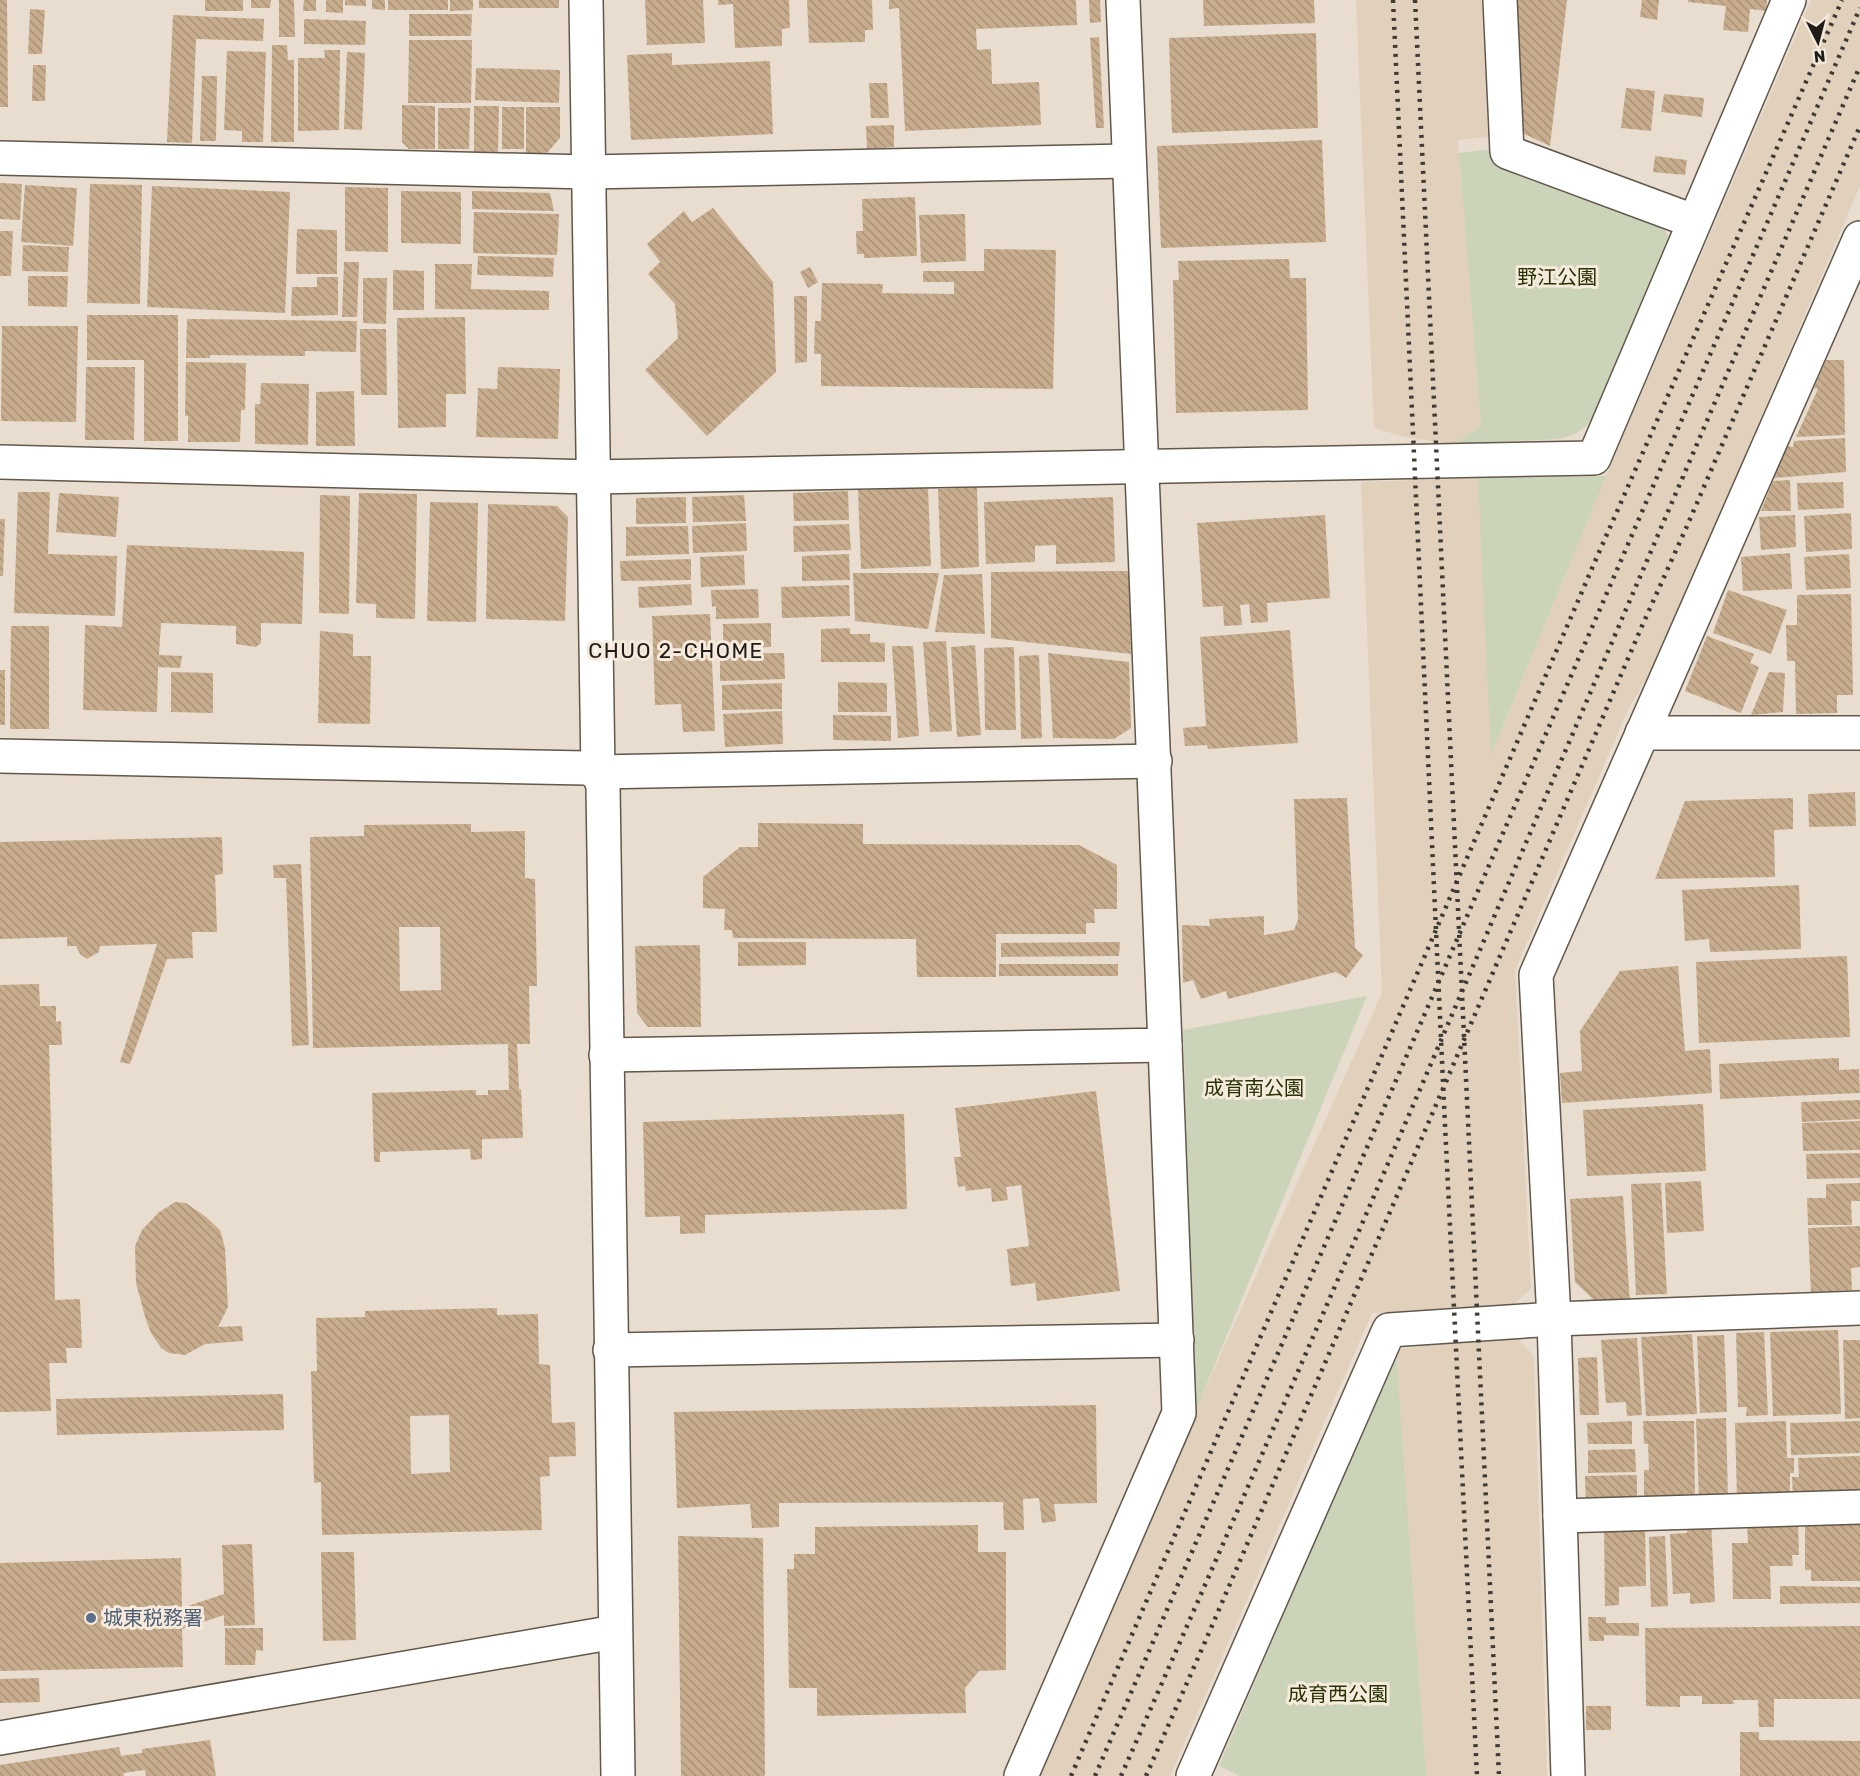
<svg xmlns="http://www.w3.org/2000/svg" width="1860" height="1776" viewBox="0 0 1860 1776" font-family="Rubik,'Noto Sans JP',sans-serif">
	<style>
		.built { fill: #e0d0bc }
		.green { fill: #cbd3b9 }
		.building { fill: url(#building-back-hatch); fill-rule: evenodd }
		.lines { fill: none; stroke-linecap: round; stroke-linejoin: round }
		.minor-casing { stroke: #61574b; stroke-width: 36 }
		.tertiary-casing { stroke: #61574b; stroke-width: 36 }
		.minor { stroke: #fff; stroke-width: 33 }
		.tertiary { stroke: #fff; stroke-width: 33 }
		.rail { stroke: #3f3a34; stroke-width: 4.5; stroke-dasharray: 3 6; stroke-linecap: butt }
		.service-dot { fill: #5c6f8a; stroke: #f6eadc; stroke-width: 2 }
		.labels { text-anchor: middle; stroke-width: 6; stroke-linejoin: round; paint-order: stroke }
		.park-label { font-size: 20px; fill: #273204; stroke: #f6eadc }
		.service-label { font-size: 20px; fill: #4e5e75; stroke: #f6eadc; text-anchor: start }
		.neighbourhood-label { font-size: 21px; letter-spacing: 1.5px; fill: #1f1b16; stroke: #f6eadc }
	</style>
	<defs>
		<pattern id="building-back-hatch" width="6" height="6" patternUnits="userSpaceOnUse" patternTransform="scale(1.5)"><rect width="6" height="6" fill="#c7ac8d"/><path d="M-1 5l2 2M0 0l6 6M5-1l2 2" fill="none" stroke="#aa9379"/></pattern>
	</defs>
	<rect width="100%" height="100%" fill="#e8ddcf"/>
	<g class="built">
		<path d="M1356,0H1482L1488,137L1458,140L1481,427L1452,444L1401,436L1374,428Z"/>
		<path d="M1811,0H1860V186L1656,662L1628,710L1515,970L1531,1289L1514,1304L1372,1313L1170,1776H1039L1196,1410L1382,993L1361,482L1478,478L1492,753L1606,476Z"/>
		<path d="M1517,1338L1534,1356L1547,1776H1426L1396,1350L1436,1344Z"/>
	</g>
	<g class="green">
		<path d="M1493,149L1661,223L1668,237L1591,420C1583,431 1573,436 1559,439L1452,444L1481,427L1459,153Z"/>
		<path d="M1606,476L1491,755L1478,478Z"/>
		<path d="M1367,996L1196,1410L1183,1030Z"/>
		<path d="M1396,1350L1426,1776H1240L1219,1766Z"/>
	</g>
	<g class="building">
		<path d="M0,0H7L8,107H0Z"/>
		<rect x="205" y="0" width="38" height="11"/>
		<path d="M251,0H271L270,8H251Z"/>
		<path d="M279,0H294L295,37H279Z"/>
		<path d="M304,0H316V11H303Z"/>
		<path d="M326,0H343V13L326,12Z"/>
		<path d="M345,0H366V6L345,5Z"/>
		<path d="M372,0H385V10L372,9Z"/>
		<rect x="388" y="0" width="60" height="10"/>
		<path d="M450,0H473V10L450,11Z"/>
		<rect x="479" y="0" width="80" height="8"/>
		<path d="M645,0H703L705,43L647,45Z"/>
		<path d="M718,0H789L790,28L782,29V46L735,48L733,4L718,5Z"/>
		<path d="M807,0H872L873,30H865V42L809,43Z"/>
		<path d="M889,0H1076L1077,25L976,29L977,50L991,49L992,84L1039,82L1041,125L905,131L899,8L889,9Z"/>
		<path d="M1089,0H1100L1101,22L1090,23Z"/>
		<path d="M1203,0H1314L1315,23L1204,26Z"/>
		<path d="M1516,0H1567L1550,146L1520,132Z"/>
		<path d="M1642,0H1659L1657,20L1640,17Z"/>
		<path d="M1688,0H1767L1766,11L1750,9L1748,32L1723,30L1726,6L1688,2Z"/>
		<path d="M30,9L45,10L42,54H28Z"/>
		<path d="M409,14H472L471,36H409Z"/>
		<path d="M173,15L264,19L263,41L196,39L192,143L167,142Z"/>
		<path d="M304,19L366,21L365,45L304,44Z"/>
		<path d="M1316,33L1318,128L1172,133L1169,38Z"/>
		<path d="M1099,37L1104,128H1096L1090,38Z"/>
		<path d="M409,40H472L471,103H408Z"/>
		<path d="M272,45H287L288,60H294V142H271Z"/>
		<path d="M324,50H340L339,130L298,131V58H325Z"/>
		<path d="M227,51L266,52L263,142H242V131L224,130Z"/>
		<path d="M347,52L365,53L362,130L344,129Z"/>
		<path d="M672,53V65L770,61L773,134L631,140L627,55Z"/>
		<path d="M33,65H46L45,101H32Z"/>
		<path d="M476,68L560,70L559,103L475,100Z"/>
		<path d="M202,76H217L216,141H200Z"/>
		<path d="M869,83H887L889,118H871Z"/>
		<path d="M1626,88L1655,91L1651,131L1621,128Z"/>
		<path d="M1664,94L1704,98L1702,117L1661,112Z"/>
		<path d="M402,105L435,106V149H409L402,142Z"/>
		<path d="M474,106H499L498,154L474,153Z"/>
		<rect x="502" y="107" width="22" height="42"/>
		<path d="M526,107H560V138L547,153L526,154Z"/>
		<path d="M438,108H470L469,149H438Z"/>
		<path d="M894,125V147L867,149L866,126Z"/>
		<path d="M1322,140L1326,242L1161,248L1157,146Z"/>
		<path d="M1655,156L1687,160L1685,175L1653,172Z"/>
		<path d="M0,183L22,184L20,220L0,219Z"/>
		<path d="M90,184L142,185L140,304L87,303Z"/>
		<path d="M25,185L77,188L73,246L21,242Z"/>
		<path d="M152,186L290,192L285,313L147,307Z"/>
		<path d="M345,187L388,188V252L345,251Z"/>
		<path d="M401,191L461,192V244L401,243Z"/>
		<path d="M472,191L550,193L554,211L472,209Z"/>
		<path d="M915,197L917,256L864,258V254H857L856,231H863L862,199Z"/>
		<path d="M713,208L773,282L776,372L707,436L645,370L678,338L675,304L648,274L660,262L647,244L684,211L692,222Z"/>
		<path d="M474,212L559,214L557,255L473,253Z"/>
		<path d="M965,214L966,261L921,263L919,215Z"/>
		<path d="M297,229L337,230V274H296Z"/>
		<path d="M0,231H13L11,276H0Z"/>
		<path d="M23,245L69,247L68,272L22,271Z"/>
		<path d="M984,249L1056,250L1053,389L821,386V354H814L815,321H821L822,283L883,284L882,293L954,294V282H923V271H984Z"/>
		<path d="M478,256L554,258L553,277L477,275Z"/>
		<path d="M1289,259L1290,278H1306L1308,410L1176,413L1173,280H1179L1178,261Z"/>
		<path d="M344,262H359L357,317H342Z"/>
		<path d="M435,264H472L471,289L549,291V310L435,309Z"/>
		<path d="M810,267L818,282L808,288L800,272Z"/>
		<path d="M393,270L424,271V310H393Z"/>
		<path d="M28,276H68L67,307L28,306Z"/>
		<path d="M317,277H338V315L291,316L292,287H317Z"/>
		<path d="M363,278H387L386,324L363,323Z"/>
		<path d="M794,296H807V362L795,363Z"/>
		<path d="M87,315H178V441H144V360H87Z"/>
		<path d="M465,317L466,394H446V427L398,428L397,318Z"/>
		<path d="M187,319L357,321L356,352L305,351V356L210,355V358H186Z"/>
		<path d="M2,326H78L76,422L1,421Z"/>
		<path d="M360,329H386L387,395H361Z"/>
		<path d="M1826,360H1844L1845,435L1796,437L1818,389L1814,388Z"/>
		<path d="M186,362L246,363L245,410H241L240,442H188V416H185Z"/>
		<path d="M86,367H135L134,440H85Z"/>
		<path d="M498,367L560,369L558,439L476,437L478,388L497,389Z"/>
		<path d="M261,383L309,384L308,445L255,444V404H260Z"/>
		<path d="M354,391L355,446H316V392Z"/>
		<path d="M1845,438L1846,472L1774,478L1787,446L1793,447L1794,441Z"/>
		<path d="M1790,480L1791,511H1761L1773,481Z"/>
		<path d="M1843,482L1844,508L1798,510L1797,483Z"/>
		<path d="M977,487L979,567L941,569L938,489Z"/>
		<path d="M928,488L931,566L861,569L858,490Z"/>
		<path d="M848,491L849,520L794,521L793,493Z"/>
		<path d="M18,492H50L48,554L117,556L115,616L14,613Z"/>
		<path d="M59,493L119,497L116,537L56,532Z"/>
		<path d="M359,493L417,494L415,619L376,618V604L356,603Z"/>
		<path d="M320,495L350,496L349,614L319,613Z"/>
		<path d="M744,495L746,521L693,522L692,497Z"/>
		<path d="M686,497V523L636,524V498Z"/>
		<path d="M1113,497L1115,562L1056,564V545L1035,546V562L986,564L984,502Z"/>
		<path d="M430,502L478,503L476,622L427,621Z"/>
		<path d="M488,504L557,506L568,517L565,621L486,619Z"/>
		<path d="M1851,513L1852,549L1806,552L1804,516Z"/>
		<path d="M1325,515L1330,598L1267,603L1268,622L1251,623L1249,604L1240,605L1242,625L1224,626L1223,606L1203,607L1197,523Z"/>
		<path d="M1795,515L1796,547L1761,550L1759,517Z"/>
		<path d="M0,519H5L3,576H0Z"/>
		<path d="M746,523L747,551L693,553L692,526Z"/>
		<path d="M849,524L851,550L794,552L793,526Z"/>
		<path d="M688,526L689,554L626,556V527Z"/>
		<path d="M127,545L304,552L302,624L261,623V643L256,647L236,644V626L161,623L159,655L182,656L180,668L158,667L157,712L83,710L85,625L122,627Z"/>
		<path d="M1790,553L1792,589L1743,591L1741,557Z"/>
		<path d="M849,554L850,580L802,581V556Z"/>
		<path d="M1849,554L1851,588L1806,590L1804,557Z"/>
		<path d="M744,555L745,585L701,587L700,557Z"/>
		<path d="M691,559V580L621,581L620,561Z"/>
		<path d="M1129,571L1131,654L991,638V572Z"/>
		<path d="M853,573H939L928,629L855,621Z"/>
		<path d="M982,574L985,634L935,632L944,575Z"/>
		<path d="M691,584L692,605L639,608L638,587Z"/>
		<path d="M849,585L850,616L782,618L781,587Z"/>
		<path d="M758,589L759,618L716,619V606L712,607L711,590Z"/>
		<path d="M1728,590L1787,610L1771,654L1713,633Z"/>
		<path d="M1851,594L1853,695H1837V713L1796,714L1795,661H1787L1786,625H1797V595Z"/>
		<path d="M710,614L715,731L683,732L681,704L655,705L652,616Z"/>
		<path d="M771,623V647L723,648V624Z"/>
		<path d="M11,626H49V729H10Z"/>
		<path d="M850,628V634H870V642L885,643V662H821V629Z"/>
		<path d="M1290,630L1298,743L1208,749L1207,745L1185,746L1183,728L1206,726L1200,637Z"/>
		<path d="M320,631L353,634V656H371L370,724L318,723Z"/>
		<path d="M1707,636L1754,654L1750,663L1759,667L1741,713L1685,691Z"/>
		<path d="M946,641L952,731L930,732L923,642Z"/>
		<path d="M975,645L981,735L957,737L951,647Z"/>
		<path d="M892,646H913L919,736L898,738Z"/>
		<path d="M1014,647L1016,730H985L984,648Z"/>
		<path d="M784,653L785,679L720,681V654Z"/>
		<path d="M1048,653L1129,662L1131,728L1114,739L1053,738Z"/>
		<path d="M1039,655L1042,738L1021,739L1019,656Z"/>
		<rect x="0" y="670" width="5" height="55"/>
		<path d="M171,672L213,673V713L171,712Z"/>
		<path d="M1769,672L1785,673L1783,712L1751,715Z"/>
		<path d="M838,682L887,683V712H838Z"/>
		<path d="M782,683V709L722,710V685Z"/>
		<path d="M782,711L783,744L725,747L723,714Z"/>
		<path d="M833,715L891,716V741L833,740Z"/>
		<path d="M1855,792L1856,826L1809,827L1808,794Z"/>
		<path d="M1347,798L1355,948L1363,955L1346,978L1336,972L1228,999L1226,991L1201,999L1193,980L1183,983L1182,925L1210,926L1209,919L1264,916V935L1294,930L1298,920L1294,799Z"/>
		<path d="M1793,798V829L1774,830L1775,877L1655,879L1685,801Z"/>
		<path d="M758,823L863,824V844L1079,845L1117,865V909H1094L1095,923H1086V934H996V977H917L916,939L733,938L732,930H724L725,909L703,908V877L740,847H758Z"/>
		<path d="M471,824V832L525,831V878L535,879L537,986H529L530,1044H517L519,1090L521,1089L523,1138L482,1139V1159L471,1160L470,1149L380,1152V1162H374L372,1093L476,1090V1095H488V1090H509L508,1044L313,1048L310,837L364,836V825ZM399,927H440L441,990L400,991Z"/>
		<path d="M222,837L223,874L215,875L217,932H192L193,958L167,959L130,1064L120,1062L157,944L100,946L99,952L87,959L80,954L76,946H67V937L0,939V842Z"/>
		<path d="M301,864L309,1045L292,1046L286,878H274L273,865Z"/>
		<path d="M1799,885L1801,949L1710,952L1709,939L1685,941L1682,890Z"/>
		<path d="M738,942H806V965L738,966Z"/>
		<path d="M1120,942L1119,956L1001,957V943Z"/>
		<path d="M700,945L701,1027H648L637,1013L635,946Z"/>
		<path d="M1847,956L1850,1037L1699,1043L1696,962Z"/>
		<rect x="999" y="964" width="119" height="12"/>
		<path d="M1678,966L1685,1051L1710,1049L1712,1093L1562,1103L1560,1073L1582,1071L1580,1031L1620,971Z"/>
		<path d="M39,984L40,1006H56V1022L61,1021L62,1045H49L55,1300L80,1299L82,1348H66L67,1363H49L51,1411L0,1412V985Z"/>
		<path d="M1839,1058V1070L1859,1069L1860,1093L1720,1099L1719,1064Z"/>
		<path d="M1096,1091L1120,1291L1037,1301L1035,1283L1011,1286L1007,1249L1029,1246L1021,1185L1006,1187L1008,1200L992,1202L991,1188L966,1191L965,1186L958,1187L954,1157H961L955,1108Z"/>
		<path d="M1860,1100V1119L1802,1122L1801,1102Z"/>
		<path d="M1703,1104L1706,1171L1587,1176L1583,1110Z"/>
		<path d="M904,1114L907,1209L705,1215V1233L680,1234V1216L645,1217L643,1122Z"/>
		<path d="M1860,1121V1150L1803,1151L1802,1123Z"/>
		<path d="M1860,1153V1178L1807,1179L1806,1154Z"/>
		<path d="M1701,1181L1704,1231L1667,1233L1665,1183Z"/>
		<path d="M1661,1183L1667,1294L1636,1295L1631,1184Z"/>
		<path d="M1860,1183V1201H1851L1852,1225H1808L1807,1198H1826V1184Z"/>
		<path d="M1623,1196L1630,1304L1600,1306L1575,1282L1570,1199Z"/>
		<path d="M175,1202L186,1203L206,1217L220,1230L225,1248L228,1307L218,1327L242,1326L243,1341L205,1344L185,1355L169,1353L161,1348L151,1333L146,1320L136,1283L135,1246L142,1230L158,1213Z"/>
		<path d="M1860,1226V1267L1851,1268L1852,1290L1811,1292L1808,1228Z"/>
		<path d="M497,1308V1315L538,1314L539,1364L550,1365L552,1423L575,1422L576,1456L549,1457L550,1476L540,1477L542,1530L322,1535L321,1482L314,1483L311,1371H317L316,1318L365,1317V1311ZM449,1415L450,1472L411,1474L410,1416Z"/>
		<path d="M1838,1330L1841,1414L1773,1416L1770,1332Z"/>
		<path d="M1764,1332L1768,1415L1746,1416L1747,1407H1738L1736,1333Z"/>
		<path d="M1692,1334L1697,1414L1646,1416L1641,1337Z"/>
		<path d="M1724,1335L1727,1412L1700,1413L1697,1336Z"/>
		<path d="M1637,1338L1642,1415L1627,1416L1626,1402L1606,1403L1601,1340Z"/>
		<path d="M1843,1340H1860V1418L1845,1419Z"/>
		<path d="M1597,1357L1599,1415H1580L1578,1358Z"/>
		<path d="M283,1394L284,1430L57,1435L56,1399Z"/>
		<path d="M1096,1405L1097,1503L1054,1504L1056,1521L1042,1523L1039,1498L1023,1499L1024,1530H1004L1003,1502L779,1503V1527L752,1528L750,1504L677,1508L674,1412Z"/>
		<path d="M1726,1418L1728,1499L1699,1500L1696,1419Z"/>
		<path d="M1632,1421V1444H1588L1587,1423Z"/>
		<path d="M1643,1421H1694L1695,1500L1644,1502V1470H1649L1648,1444H1644Z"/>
		<path d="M1786,1421L1787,1458H1794V1473H1790V1497L1737,1499L1735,1423Z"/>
		<path d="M1860,1421V1453L1791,1455L1790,1423Z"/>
		<path d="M1635,1449L1636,1472L1588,1473V1450Z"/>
		<path d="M1860,1456V1495L1793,1497L1792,1477H1799L1798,1458Z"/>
		<path d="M1637,1475V1503L1586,1504L1585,1476Z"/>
		<path d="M1805,1518L1860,1519V1581H1811V1570H1805Z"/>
		<path d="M1747,1521L1798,1523L1799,1555H1792L1793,1566H1770L1771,1599H1733L1732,1543H1748Z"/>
		<path d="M1711,1522L1715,1602L1690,1604V1593L1673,1594L1670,1534L1687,1533V1523Z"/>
		<path d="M978,1525V1552H1006V1670L979,1671L965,1688L966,1713L817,1716V1688H789L787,1569H794V1554H815V1527Z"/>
		<path d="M1604,1526H1645L1646,1586L1619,1587V1605L1605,1606Z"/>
		<path d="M678,1536L763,1538L765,1776H681Z"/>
		<path d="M1665,1536L1668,1606L1651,1607L1649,1537Z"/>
		<path d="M252,1544L255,1625L224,1626V1615L182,1629L183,1667L0,1671V1563L181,1558L182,1608L224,1594L222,1545Z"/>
		<path d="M321,1552H354L356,1640L323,1641Z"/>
		<path d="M1780,1586L1860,1587V1603L1780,1604Z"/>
		<path d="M1588,1617H1606V1623H1639V1636L1604,1635V1641H1589Z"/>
		<path d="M1860,1626V1699H1774V1727H1759L1758,1700H1733L1734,1704H1702V1696H1680V1707L1646,1706L1645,1628Z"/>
		<path d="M225,1628H263V1651L256,1650L255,1665H225Z"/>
		<path d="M39,1678L40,1702L0,1703V1679Z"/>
		<rect x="1586" y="1706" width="25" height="24"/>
		<path d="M1740,1732H1759V1740L1860,1741V1776H1740Z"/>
		<path d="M210,1740L216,1776H146L145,1770L123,1773L124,1776H0V1765L119,1747L121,1756L142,1753V1749Z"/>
	</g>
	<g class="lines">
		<defs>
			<g id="minor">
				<path d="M1500,0L1507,152L1693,221"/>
				<path d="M0,158L588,172L1128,161"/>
				<path d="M0,462L592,477L1594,458L1789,0"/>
				<path d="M1642,733H1860"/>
				<path d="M0,756L586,768L598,772L1155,761"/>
				<path d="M606,1055L1165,1045C1152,696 1134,348 1123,0"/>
				<path d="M610,1350L1177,1340"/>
				<path d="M1560,1516L1860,1507"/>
				<path d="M0,1738L615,1632"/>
				<path d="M1021,1776L1179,1413L1165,1045"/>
				<path d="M1193,1776L1389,1330L1554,1319L1860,1308"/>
				<path d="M1568,1776L1554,1319L1536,975L1860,238"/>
			</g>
			<path id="tertiary" d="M586,0L598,772L603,786L618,1776"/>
		</defs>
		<use href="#minor" class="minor-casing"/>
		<use href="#tertiary" class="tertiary-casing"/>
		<use href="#minor" class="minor"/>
		<use href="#tertiary" class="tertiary"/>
		<g class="rail">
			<path d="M1393,0L1445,1125L1477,1776"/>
			<path d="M1415,0L1499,1776"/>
			<path d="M1071,1776L1593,566L1842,0"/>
			<path d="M1095,1776L1860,8"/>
			<path d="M1121,1776C1372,1208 1613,636 1860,66"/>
			<path d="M1146,1776L1205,1642L1642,626L1687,526L1860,126"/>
		</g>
	</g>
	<circle class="service-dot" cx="91" cy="1618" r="6"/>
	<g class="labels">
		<g class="park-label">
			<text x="1557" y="284">野江公園</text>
			<text x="1254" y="1095">成育南公園</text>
			<text x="1338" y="1701">成育西公園</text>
		</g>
		<g class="service-label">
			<text x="103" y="1625">城東税務署</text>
		</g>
		<g class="neighbourhood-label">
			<text x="676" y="658">CHUO 2-CHOME</text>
		</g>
	</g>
	<g transform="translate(1818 42) rotate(174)" stroke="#f6eadc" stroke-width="4.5" paint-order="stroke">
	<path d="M0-4.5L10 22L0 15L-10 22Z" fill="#1f1b16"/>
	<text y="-9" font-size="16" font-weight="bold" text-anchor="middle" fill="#1f1b16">N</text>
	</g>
</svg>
